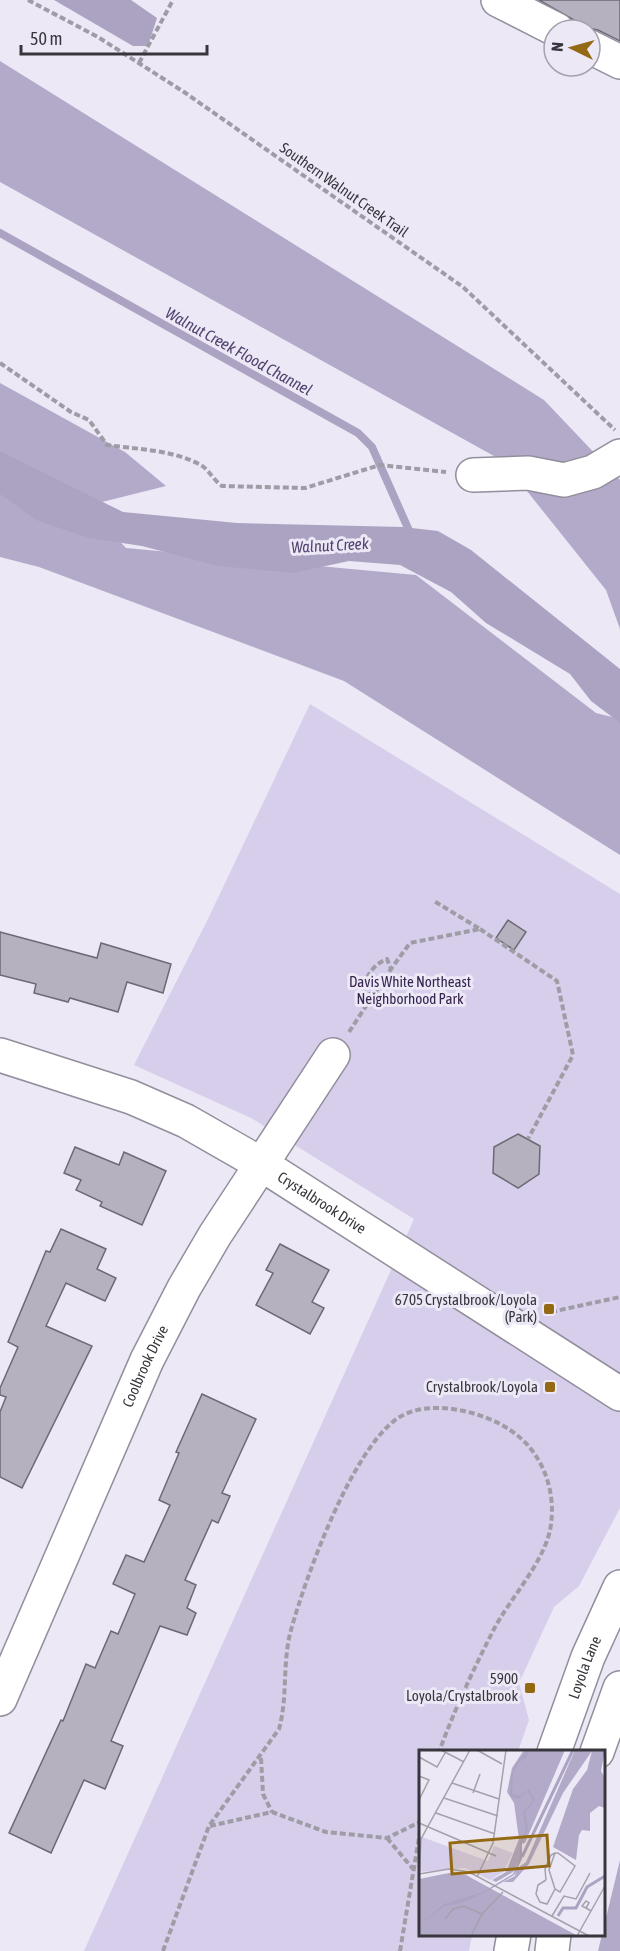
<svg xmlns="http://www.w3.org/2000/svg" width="620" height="1951" viewBox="0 0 620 1951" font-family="'Asap Condensed',sans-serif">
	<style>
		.green { fill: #d7ceeb }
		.forest { fill: #b3aac9 }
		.water { fill: #aca3c2 }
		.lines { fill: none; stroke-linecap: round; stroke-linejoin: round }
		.stream { stroke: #aca3c2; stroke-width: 8 }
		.building { fill: #b5b1bf; stroke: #6c6975; stroke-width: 1.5 }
		.minor-casing { stroke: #928e9b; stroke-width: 36 }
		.major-casing { stroke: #928e9b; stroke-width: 36 }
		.path { stroke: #9f9ca6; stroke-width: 4; stroke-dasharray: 6 3; stroke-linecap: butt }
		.minor { stroke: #fff; stroke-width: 33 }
		.major { stroke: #fff; stroke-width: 33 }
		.poi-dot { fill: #946914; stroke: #ece8f6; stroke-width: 2 }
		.labels { text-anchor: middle; stroke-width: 6; stroke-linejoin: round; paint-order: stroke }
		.street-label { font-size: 15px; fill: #38363c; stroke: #ece8f6 }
		.park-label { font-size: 15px; fill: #35254f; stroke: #ece8f6 }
		.poi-label { font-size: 15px; fill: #38363c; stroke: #ece8f6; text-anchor: end }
		.water-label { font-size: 16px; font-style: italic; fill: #51416f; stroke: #ece8f6 }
		.inset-river { fill: none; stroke: #aca3c2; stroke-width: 3 }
		.inset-road { fill: none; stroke: #a4a1ac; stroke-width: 1.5 }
		.view { fill: #946914; fill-opacity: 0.15; stroke: #946914; stroke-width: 3 }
		.inset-edge { fill: none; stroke: #38363c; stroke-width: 3 }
	</style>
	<rect width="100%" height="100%" fill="#ece8f6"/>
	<path class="green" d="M310,704L620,894V1508L579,1586L554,1607L519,1683L529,1720L518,1751L420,1752V1934L472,1935L469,1951H84L414,1219L251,1118L134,1065L207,921Z"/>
	<g class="forest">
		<path d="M0,61L544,400L620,480V629L606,590L503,461L0,182Z"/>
		<path d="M0,383L125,452L166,486L86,506L126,548L416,575L596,713L620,719V855L344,681L39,567L0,557Z"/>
		<path d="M620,1860V1951H598Z"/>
	</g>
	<g class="water">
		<path d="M54,0H131L157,18L148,46H133Z"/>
		<path d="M0,451L123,512L237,523L403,527L438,531L471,550L620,669V723L591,701L570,674L486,623L451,592L400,565L349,561L293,573L218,566L142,546L89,538L36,520L0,494Z"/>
	</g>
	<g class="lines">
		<path class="stream" d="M0,233L358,433L372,447L411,535"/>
	</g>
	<g class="building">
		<path d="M539,0H620V41L598,30L588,28Z"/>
		<path d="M508,920L526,932L514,950L496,938Z"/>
		<path d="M0,932L97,958L101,943L171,964L163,993L127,982L118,1012L70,998L68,1002L34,993L36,984L0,975Z"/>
		<path d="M518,1134L540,1146L539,1174L518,1188L493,1173L494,1147Z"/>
		<path d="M75,1147L119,1165L124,1152L166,1171L142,1225L100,1206L102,1202L76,1190L81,1180L64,1173Z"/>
		<path d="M61,1229L106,1249L97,1269L116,1278L105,1301L66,1283L46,1326L92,1346L22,1488L0,1477V1412L6,1397L0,1395V1388L18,1347L8,1342L46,1251L50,1252Z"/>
		<path d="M280,1244L329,1270L312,1302L324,1308L310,1334L256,1305L273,1273L266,1270Z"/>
		<path d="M202,1394L256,1419L222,1493L230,1496L218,1523L212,1520L185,1580L196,1585L187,1608L196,1613L187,1635L160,1626L111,1741L123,1746L105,1789L84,1780L51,1853L9,1833L61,1720L63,1721L86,1664L95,1668L111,1631L118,1634L135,1594L113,1584L126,1555L144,1562L170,1505L159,1500L179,1453L176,1452Z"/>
	</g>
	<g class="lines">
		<defs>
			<g id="minor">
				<path d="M498,0L557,30"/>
				<path d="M590,47L620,62"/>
				<path d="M473,475L528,473L564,480L593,472L620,456"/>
				<path id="s1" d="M0,1055L131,1097L186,1121L261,1164L620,1394"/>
				<path id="s2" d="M0,1699L147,1360L184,1288L215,1235L333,1055"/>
			</g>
			<g id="major">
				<path id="s3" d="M554,1752L588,1657L620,1587"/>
				<path d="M597,1752L620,1688"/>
				<path d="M511,1951L514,1934"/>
				<path d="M552,1951L554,1934"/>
			</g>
		</defs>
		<use href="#minor" class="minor-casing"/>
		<use href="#major" class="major-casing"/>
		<g class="path">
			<path d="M28,0L98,37L184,92L463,287L615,430"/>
			<path d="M139,63L173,0"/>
			<path d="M0,363L71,412L89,420L107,445C136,449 172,450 199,464C208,468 213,480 222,486L305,488L380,465L446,472"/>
			<path d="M480,929L557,981L573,1055L528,1139"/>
			<path d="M374,994L391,969"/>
			<path d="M349,1032L374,994H364C363,979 373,964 387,959L391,969L410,943L480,929L434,901"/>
			<path d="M551,1312L620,1297"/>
			<path d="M261,1758L263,1794L272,1812"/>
			<path d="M210,1826L272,1812L326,1832L387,1838L420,1822"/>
			<path d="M387,1838L413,1869"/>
			<path d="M163,1951L209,1826L279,1729C288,1697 282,1663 291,1630C306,1576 352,1449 398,1418C429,1398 482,1411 510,1430C541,1450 556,1488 551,1524C547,1560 509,1599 493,1631C473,1670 454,1711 439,1752"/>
			<path d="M400,1951L420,1832"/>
		</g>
		<use href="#minor" class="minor"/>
		<use href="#major" class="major"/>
	</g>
	<g class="poi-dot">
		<rect x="543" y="1303" width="12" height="12" rx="3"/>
		<rect x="544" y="1381" width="12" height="12" rx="3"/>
		<rect x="524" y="1682" width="12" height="12" rx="3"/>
	</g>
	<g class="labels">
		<g class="street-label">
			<text transform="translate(344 190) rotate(35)" y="5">Southern Walnut Creek Trail</text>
			<text dy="5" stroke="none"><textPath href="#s1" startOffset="356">Crystalbrook Drive</textPath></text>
			<text dy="5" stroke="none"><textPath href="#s2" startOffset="363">Coolbrook Drive</textPath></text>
			<text dy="5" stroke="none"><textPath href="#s3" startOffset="90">Loyola Lane</textPath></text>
		</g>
		<g class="park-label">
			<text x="410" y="987">Davis White Northeast<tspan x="410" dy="17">Neighborhood Park</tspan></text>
		</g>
		<g class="poi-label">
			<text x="537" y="1305">6705 Crystalbrook/Loyola<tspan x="537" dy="17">(Park)</tspan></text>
			<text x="538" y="1392">Crystalbrook/Loyola</text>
			<text x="518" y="1684">5900<tspan x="518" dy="17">Loyola/Crystalbrook</tspan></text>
		</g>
		<g class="water-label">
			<text transform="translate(239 351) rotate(29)" y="6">Walnut Creek Flood Channel</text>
			<text transform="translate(330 545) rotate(-3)" y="6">Walnut Creek</text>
		</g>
	</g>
	<g transform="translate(419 1750)">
		<rect width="186" height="186" fill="#ece8f6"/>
		<path d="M0,86L69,111L75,96L94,103L84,122L71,130L46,118L0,122Z" fill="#d7ceeb"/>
		<path d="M105,0H146L106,93L101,94V108L94,122L77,132L73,130L87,122L100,89L95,53L88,42L93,18ZM156,0H186L182,21L186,28V58L180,56L171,63V81L163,80L160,85L157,110L134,97L154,39L168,20L173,1L144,43L110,114L94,132H84L96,126L97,119L107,112ZM30,123L47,125L157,185L0,186V129Z" fill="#b3aac9"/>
		<path d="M109,0L108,7L99,13L94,24L93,44L102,46L110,39L116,50L106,63L109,79L103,93V109L95,125L65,143L42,153L26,156L0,175L25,154L64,142L94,124L101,107V92L107,79L104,62L114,51L109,41L100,49L91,46L92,25L97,13Z" fill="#aca3c2"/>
		<path class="inset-river" d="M103,107L154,0M139,166L144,158H157L168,137L186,126"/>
		<path class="inset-road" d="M22,0L45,12M58,0L83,14M0,7L18,17L26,3M0,26L10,30L0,50M33,33L80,49M54,43L61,24M25,48L79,66M17,63L76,84M0,73L77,106M0,124L30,119L50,122L170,186M0,125L2,89L51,0M58,127L74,93L87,0M127,130L126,119L132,105L136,103H139L156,116L141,142L136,139L130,120L136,103M127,130L119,135L117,144L121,152L128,154L136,139M167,158L170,153L167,151L163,156L167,158L172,161M133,166L145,146L157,149L171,123M26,169L34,159L45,156L63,164L84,142M52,186L63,164M158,186L186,136"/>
		<path class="view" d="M128,85L130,116L33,124L31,93Z"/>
		<rect width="186" height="186" class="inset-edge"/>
	</g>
	<g transform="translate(572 48) rotate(275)"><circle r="28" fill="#ece8f6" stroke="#a4a1ac" stroke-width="1.5"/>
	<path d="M0-4.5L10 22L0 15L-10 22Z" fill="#946914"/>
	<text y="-9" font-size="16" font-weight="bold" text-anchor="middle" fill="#38363c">N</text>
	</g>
	<path d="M21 45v9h186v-9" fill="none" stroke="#38363c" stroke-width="3"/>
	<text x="30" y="45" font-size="18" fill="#38363c" stroke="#ece8f6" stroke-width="4.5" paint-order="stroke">50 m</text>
</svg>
